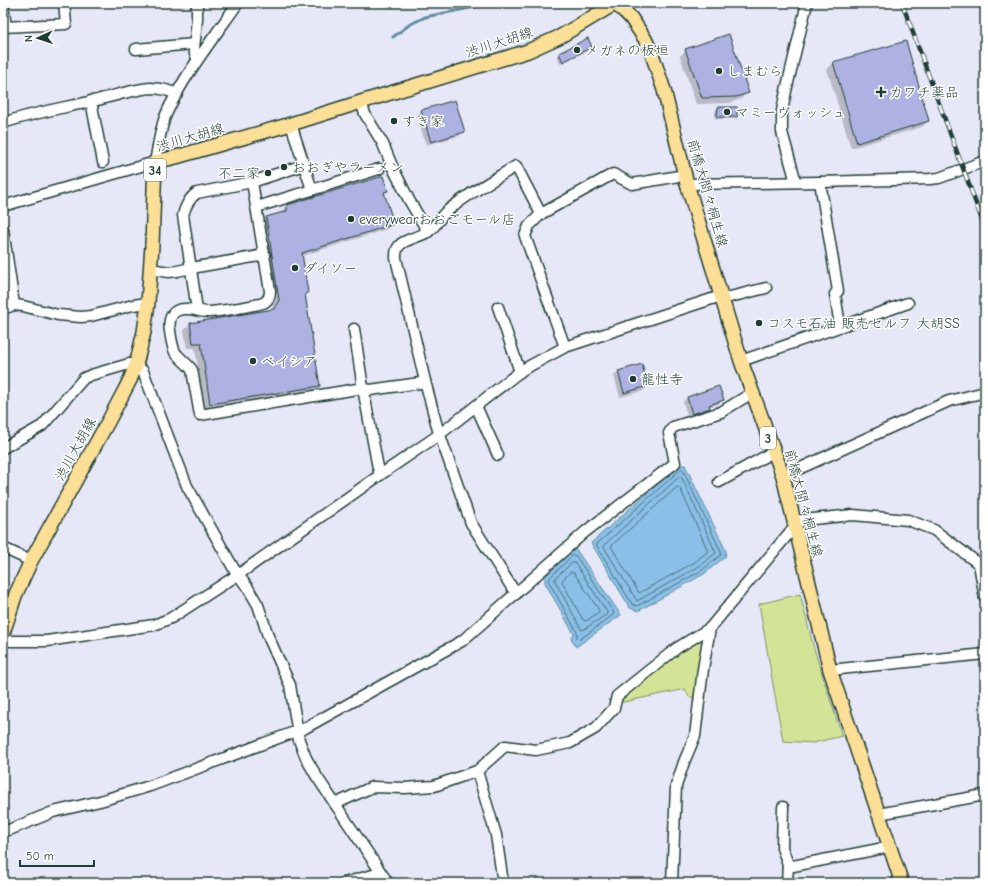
<svg xmlns="http://www.w3.org/2000/svg" width="988" height="886" viewBox="0 0 988 886" font-family="'Comic Neue','Klee One',sans-serif">
	<style>
		.green { fill: #d4e497; stroke: #7a9066 }
		.water { fill: #8abfe7; stroke: #5f8b9f }
		.shadow { fill: #0003 }
		.lines { fill: none; stroke-linecap: round; stroke-linejoin: round }
		.shore { stroke: #4a717c; stroke-width: 1 }
		.stream { stroke: #5f8b9f; stroke-width: 3 }
		.building { fill: #aeb2e3; stroke: #1f3d34 }
		.minor-casing { stroke: #1f3d34; stroke-width: 13 }
		.major-casing { stroke: #1f3d34; stroke-width: 16 }
		.minor { stroke: #fff; stroke-width: 10 }
		.major { stroke: #fbdf96; stroke-width: 13 }
		.rail-casing { stroke: #1f3d34; stroke-width: 4.5 }
		.rail { stroke: #fff; stroke-width: 3; stroke-dasharray: 9; stroke-linecap: butt }
		.poi-dot { fill: #1f3d34; stroke: #fff; stroke-width: 1.5 }
		.labels { text-anchor: middle; stroke-width: 3; stroke-linejoin: round; paint-order: stroke }
		.shield { fill: #fff; stroke: #627771; stroke-width: 1 }
		.shield-label { font-size: 13px; font-weight: bold; fill: #1f3d34 }
		.street-label { font-size: 14px; fill: #1f3d34; stroke: #fff }
		.poi-label { font-size: 14px; fill: #1f3d34; stroke: #fff; text-anchor: start }
	</style>
	<rect width="100%" height="100%" fill="#e7e8f7"/>
	<filter id="ink" filterUnits="userSpaceOnUse"><feTurbulence type="fractalNoise" baseFrequency=".025" numOctaves="2"/><feDisplacementMap in="SourceGraphic" scale="8" xChannelSelector="R" yChannelSelector="G"/><feConvolveMatrix kernelMatrix="1 2 1 2 8 2 1 2 1" color-interpolation-filters="sRGB"/></filter>
	<g filter="url(#ink)">
		<g class="green">
			<path d="M800,594L814,649L842,736L813,743L783,741L759,604Z"/>
			<path d="M705,635L696,698L689,697L685,689L619,703L622,696L679,650Z"/>
		</g>
		<g class="water">
			<path d="M679,465H685L726,551L725,557L704,574L638,611L630,608L591,543Z"/>
			<path d="M575,548L621,615L576,647L571,638L574,634L545,583V576Z"/>
		</g>
		<g class="shadow">
			<path d="M732,3H755L751,7L733,9Z"/>
			<path d="M905,42L928,121L922,127L851,148L827,69L833,63Z"/>
			<path d="M591,47L588,50L560,64L557,56L559,54Z"/>
			<path d="M686,50L747,93L741,99L729,103L696,104L680,56Z"/>
			<path d="M718,108L736,117L733,119H715V111Z"/>
			<path d="M422,111L463,131L459,136L426,145L417,116Z"/>
			<path d="M386,191L384,194L393,223L387,229L302,256L307,292L304,295L319,386L313,392L204,410L195,348H187L184,330L190,324L271,310L273,307L260,224L266,218L281,214V212L287,206Z"/>
			<path d="M618,372L647,386L643,391L620,397L614,376Z"/>
			<path d="M687,397L723,400L718,404L708,407L704,412L688,418L683,402Z"/>
		</g>
		<g class="lines">
			<g class="shore">
				<path d="M682,469L683,470L721,552V555L701,571L637,606L632,604L597,546V544L680,470Z"/>
				<path d="M680,477L682,478L716,553L698,567L637,601L604,547V545L678,478Z"/>
				<path d="M678,487L680,488L708,551L695,562L639,593L612,548L611,546L676,488Z"/>
				<path d="M573,555L576,556L614,613L613,615L579,640L577,638V632L549,582L550,578Z"/>
				<path d="M572,563H575L607,612V614L583,630L581,629L555,581V579Z"/>
				<path d="M571,572L574,573L599,610V612L586,621L583,620L562,582L563,580Z"/>
			</g>
			<g class="stream">
				<path d="M663,4L664,3"/>
				<path d="M393,37L409,25L425,17L495,3"/>
			</g>
		</g>
		<g class="building">
			<path d="M729,34L749,93L736,97L702,98L685,49Z"/>
			<path d="M588,38L592,47L563,62L559,53Z"/>
			<path d="M906,41L929,121L857,143L833,62Z"/>
			<path d="M455,100L465,132L431,142L421,110Z"/>
			<path d="M718,107H737V117H717Z"/>
			<path d="M383,176L388,191L384,192L394,224L302,253L308,293L305,294L320,386L210,404L201,343H193L190,323L274,309L279,300L266,217L287,211V205Z"/>
			<path d="M642,364L648,386L624,393L618,371Z"/>
			<path d="M719,386L724,400L709,405L710,408L692,414L687,397Z"/>
		</g>
		<g class="lines">
			<defs>
				<g id="minor">
					<path d="M197,3V19L194,49L195,54L198,59"/>
					<path d="M3,4L6,27"/>
					<path d="M3,27L66,24L64,3"/>
					<path d="M136,49L194,44"/>
					<path d="M91,101L103,162"/>
					<path d="M361,102L365,114L383,144L392,166L409,200L428,232"/>
					<path d="M3,123C32,113 63,108 93,101C111,97 130,90 150,88C159,88 168,90 177,94"/>
					<path d="M291,124L312,190"/>
					<path d="M252,182L270,291C270,295 269,299 265,302C261,305 215,312 208,312C201,312 194,309 187,309C172,308 168,318 170,331C171,338 172,346 175,352C180,359 187,363 192,370L200,415L363,388L354,329"/>
					<path d="M794,182V175L782,132V111L786,91L807,3"/>
					<path d="M820,182L838,291L835,294L840,326"/>
					<path d="M687,184L820,182L930,179L939,178L985,161"/>
					<path d="M3,206L155,162C158,147 160,131 165,117C171,102 179,89 187,76C203,51 221,27 238,3"/>
					<path d="M257,207L379,169"/>
					<path d="M3,229L14,305"/>
					<path d="M150,269L169,272L177,271L197,267L265,255"/>
					<path d="M722,299L766,288"/>
					<path d="M498,307L520,372"/>
					<path d="M3,309L14,305L23,306L58,315L81,317L91,316L133,305L148,303"/>
					<path d="M197,310L183,215C185,207 190,197 197,193L252,182L304,165"/>
					<path d="M565,347L525,236L529,226L541,214L613,174L632,184L685,175"/>
					<path d="M741,361L908,303"/>
					<path d="M476,406L498,455"/>
					<path d="M3,448L42,426L84,378L91,375L129,364L136,365L143,371L187,486L234,569L248,588L258,605L262,617L268,636L290,685L299,740L306,758L317,777L388,883"/>
					<path d="M380,475L378,468L363,388L370,390L420,383L425,381"/>
					<path d="M783,476L949,401L985,392"/>
					<path d="M719,482L773,452"/>
					<path d="M793,521L853,515L908,520L934,530L979,564L985,598"/>
					<path d="M3,548L31,561"/>
					<path d="M516,594L471,523L438,430L425,381L396,258C396,253 396,249 399,246C404,239 421,237 429,231C436,226 439,218 446,212C467,194 492,181 516,166L541,214"/>
					<path d="M3,640L11,641H47L154,625L171,618L239,574L380,475L440,434L522,370L565,347L721,296"/>
					<path d="M830,670L985,654"/>
					<path d="M477,771L496,835L503,883"/>
					<path d="M335,804L372,787L405,788L434,786L477,771L505,746L536,750L570,743L596,728L614,708L617,696L677,648L710,628L795,526"/>
					<path d="M783,807L782,848L788,864L787,883"/>
					<path d="M878,814L985,795"/>
					<path d="M3,830H9L53,812L100,801L150,786L305,728L462,641L585,532L675,463L669,433L673,427L721,412L752,393"/>
					<path d="M788,867L889,847"/>
					<path d="M344,883L380,873"/>
					<path d="M672,883L676,786L684,762L695,736L703,669L710,628"/>
				</g>
				<g id="major">
					<path d="M614,3L623,10L631,18L645,39L652,54L664,90L687,184L741,361L783,476L830,670L902,883"/>
					<path d="M3,633L15,596L31,561L109,420L130,380L136,365L144,332L148,303L152,245L155,162L176,157L291,124L361,102L528,51L561,36L616,3"/>
				</g>
			</defs>
			<use href="#minor" class="minor-casing"/>
			<use href="#major" class="major-casing"/>
			<use href="#minor" class="minor"/>
			<use href="#major" class="major"/>
			<defs>
				<path id="rail" d="M902,3L985,228"/>
			</defs>
			<use href="#rail" class="rail-casing"/>
			<use href="#rail" class="rail"/>
		</g>
	</g>
	<g class="poi-dot">
		<circle cx="577" cy="50" r="4"/>
		<circle cx="719" cy="71" r="4"/>
		<path d="M879 86h4v4h4v4h-4v4h-4v-4h-4v-4h4z"/>
		<circle cx="727" cy="112" r="4"/>
		<circle cx="394" cy="121" r="4"/>
		<circle cx="284" cy="167" r="4"/>
		<circle cx="268" cy="173" r="4"/>
		<circle cx="351" cy="219" r="4"/>
		<circle cx="295" cy="268" r="4"/>
		<circle cx="759" cy="323" r="4"/>
		<circle cx="253" cy="361" r="4"/>
		<circle cx="633" cy="379" r="4"/>
	</g>
	<g class="labels">
		<g class="shield">
			<rect x="144" y="159" width="22" height="22" rx="3"/>
			<rect x="760" y="427" width="16" height="22" rx="3"/>
		</g>
		<g class="shield-label">
			<text x="155" y="175">34</text>
			<text x="768" y="443">3</text>
		</g>
		<g class="street-label">
			<text transform="translate(499 42) rotate(-18)" y="5">渋川大胡線</text>
			<text transform="translate(190 137) rotate(-16)" y="5">渋川大胡線</text>
			<text transform="translate(708 193) rotate(74)" y="5">前橋大間々桐生線</text>
			<text transform="translate(75 449) rotate(-61)" y="5">渋川大胡線</text>
			<text transform="translate(804 503) rotate(75)" y="5">前橋大間々桐生線</text>
		</g>
		<g class="poi-label">
			<text x="585" y="55">メガネの板垣</text>
			<text x="727" y="76">しまむら</text>
			<text x="889" y="97">カワチ薬品</text>
			<text x="735" y="117">マミーヴォッシュ</text>
			<text x="402" y="126">すき家</text>
			<text x="292" y="172">おおぎやラーメン</text>
			<text x="260" y="178" text-anchor="end">不二家</text>
			<text x="359" y="224">everywearおおごモール店</text>
			<text x="303" y="273">ダイソー</text>
			<text x="767" y="328">コスモ石油 販売セルフ 大胡SS</text>
			<text x="261" y="366">ベイシア</text>
			<text x="641" y="384">龍性寺</text>
		</g>
	</g>
	<rect width="988" height="886" fill="none" stroke="#fff" stroke-width="16"/>
	<rect x="8" y="8" width="972" height="870" fill="none" stroke="#1f3d34" stroke-width="1.5" filter="url(#ink)"/>
	<g transform="translate(38 38) rotate(267)" stroke="#ffffff" stroke-width="3" paint-order="stroke">
	<path d="M0-3L7 15L0 10L-7 15Z" fill="#1f3d34"/>
	<text y="-6" font-size="11" font-weight="bold" text-anchor="middle" fill="#1f3d34">N</text>
	</g>
	<path d="M20 860v6h74v-6" fill="none" stroke="#1f3d34" stroke-width="2"/>
	<text x="26" y="860" font-size="12" fill="#1f3d34" stroke="#ffffff" stroke-width="3" paint-order="stroke">50 m</text>
</svg>
